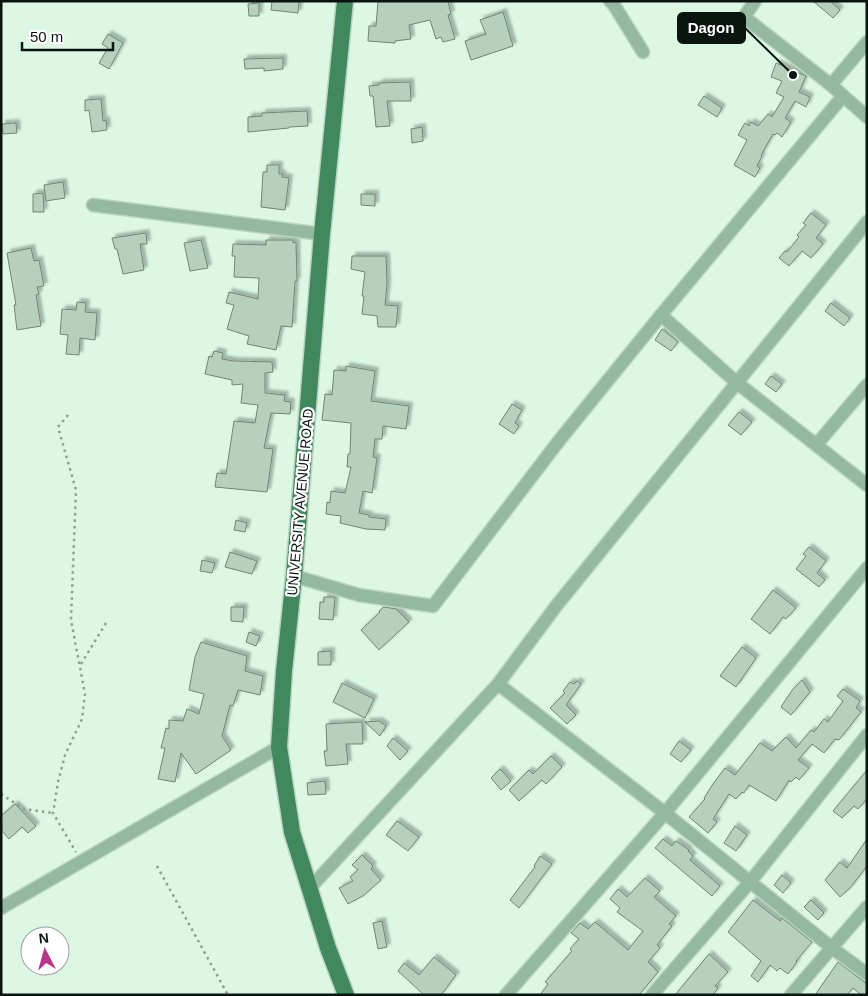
<svg xmlns="http://www.w3.org/2000/svg" width="868" height="996" viewBox="0 0 868 996" font-family="Helvetica,sans-serif">
	<style>
		.building { fill: #b5d1be; stroke: #6d8775; filter: url(#shadow) }
		.lines { fill: none; stroke-linecap: round; stroke-linejoin: round }
		.minor-casing { stroke: #bbd4c2; stroke-width: 15 }
		.major-casing { stroke: #bbd4c2; stroke-width: 19 }
		.path { stroke: #8ca192; stroke-width: 2.5; stroke-dasharray: 2.5 4; stroke-linecap: butt }
		.minor { stroke: #95b8a0; stroke-width: 12 }
		.major { stroke: #41885d; stroke-width: 16 }
		.labels { text-anchor: middle; stroke-width: 4.5; stroke-linejoin: round; paint-order: stroke }
		.street-label { font-size: 14px; fill: #0b150f; stroke: #fff }
		.leader { fill: none; stroke: #0b150f; stroke-width: 2 }
		.callout-dot { fill: #0b150f; stroke: #fff; stroke-width: 2 }
		.callout { fill: #0b150f; stroke: #0b150f; stroke-width: 2 }
		.callout-label { font-size: 15px; text-anchor: middle; font-weight: bold; fill: #fff }
	</style>
	<defs>
		<filter id="shadow"><feDropShadow dx="3.5" dy="-3.5" stdDeviation="1" flood-color="#0004"/></filter>
	</defs>
	<rect width="100%" height="100%" fill="#dcf8e4"/>
	<g class="building">
		<path d="M272,1H299L298,13L271,10Z"/>
		<path d="M378,1H448L451,14L448,15L455,39L443,42L441,37L436,39L430,20L409,25L411,39L395,41V43L368,41L369,26H376Z"/>
		<path d="M813,1H830L840,10L833,18Z"/>
		<path d="M259,3V16H249L248,4Z"/>
		<path d="M503,12L513,46L471,60L465,41L486,34L480,20Z"/>
		<path d="M108,34L123,43L109,69L99,63L108,48L102,44Z"/>
		<path d="M283,58V69L264,71V68L245,69L244,59Z"/>
		<path d="M776,63L806,76L799,92L810,97L806,107L795,101L785,118L791,122L782,137L777,133L775,135L773,134L761,155L762,156L757,166L760,168L755,177L734,165L747,140L738,135L745,123L749,126L751,122L758,126L768,114L772,117L784,97L776,93L782,81L771,77Z"/>
		<path d="M410,82L411,101H387L390,126L376,127L373,96H370L369,86L379,85V83Z"/>
		<path d="M704,96L722,108L717,117L698,105Z"/>
		<path d="M101,99L103,121L106,120L107,130L92,132L89,110L85,111V100Z"/>
		<path d="M307,111L308,126L289,127V128L248,132V117L262,116V113Z"/>
		<path d="M16,123L17,133L3,134L2,124Z"/>
		<path d="M422,127L423,141L412,143L411,129Z"/>
		<path d="M267,165H279V174H283L282,177L289,178L285,210L261,207L263,172H267Z"/>
		<path d="M63,182L65,198L46,201L44,185Z"/>
		<path d="M43,193L44,212H33V194Z"/>
		<path d="M361,194H375V206L361,205Z"/>
		<path d="M811,213L826,225L816,238L823,244L811,258L802,251L789,266L779,258L785,251L787,252L799,237L797,235L806,225L803,223Z"/>
		<path d="M146,233L147,244H140L144,270L123,274L117,249H115L112,238Z"/>
		<path d="M201,240L208,268L190,271L184,243Z"/>
		<path d="M266,240H293V243L296,242L297,281H295L292,327L281,326L276,350L247,344L249,336L227,329L234,305L226,303L229,292L258,299L259,278L234,277L235,256H232L233,244L266,245Z"/>
		<path d="M31,248L34,261L39,260L44,286L37,287L39,294L36,295L41,326L17,330L14,305H16L7,253Z"/>
		<path d="M352,256H386L387,283L385,305L398,306L396,327H378L377,316L362,314L364,296H362L365,272L351,269Z"/>
		<path d="M77,302L86,303L85,312L97,313L95,340L80,338L79,355L66,354L68,335L60,334L62,309L76,310Z"/>
		<path d="M831,303L850,318L844,326L825,311Z"/>
		<path d="M662,329L678,342L671,351L655,340Z"/>
		<path d="M214,351L223,353L222,359L233,361L272,362L273,372L265,373V393L285,395L284,401L291,402L290,414L271,413L264,448L273,449L267,492L215,487L217,473L226,474L234,421L255,423L258,405L241,403L243,384L232,385V380L205,374L209,356L212,357Z"/>
		<path d="M346,366L375,371L371,401L409,406L406,429L383,426L382,439H375L373,457L377,458L372,493L363,491L359,513L369,515V517L386,519L385,530L366,529L340,523L341,516L326,514L327,502L330,503L331,491L345,493L351,467H347L348,454H350L351,423L322,420L325,394L332,395L334,370L346,371Z"/>
		<path d="M771,376L782,384L776,392L765,384Z"/>
		<path d="M512,404L522,410L515,423L519,426L514,434L499,424Z"/>
		<path d="M739,412L752,422L741,435L728,425Z"/>
		<path d="M236,520L247,523L245,532L234,530Z"/>
		<path d="M809,547L826,561L817,573L825,580L819,587L796,569L806,556L803,554Z"/>
		<path d="M230,552L257,561L252,574L225,567Z"/>
		<path d="M202,560L215,563L212,573L200,571Z"/>
		<path d="M773,590L796,608L786,619L783,617L770,634L751,619Z"/>
		<path d="M324,597H335L333,620L319,619L320,602H324Z"/>
		<path d="M231,607H244L243,622L231,621Z"/>
		<path d="M384,607L396,609L409,622L379,650L361,630L380,612L379,611Z"/>
		<path d="M249,632L260,636L256,646L246,642Z"/>
		<path d="M201,642L247,656L245,671L263,676L260,695L238,690L233,706L230,705L222,736L231,750L196,774L181,753L175,782L158,779L165,748H161L166,728L169,729V720L183,721L187,709L199,714L204,694L189,690L195,657Z"/>
		<path d="M742,647L756,658L736,687L720,676Z"/>
		<path d="M331,651V665H318V652Z"/>
		<path d="M802,680L810,692L791,715L781,707L793,689Z"/>
		<path d="M577,681L581,684L566,705L576,715L567,724L550,708L565,693L563,691L570,682L574,684Z"/>
		<path d="M342,683L374,699L365,718L333,702Z"/>
		<path d="M843,689L860,701L856,708L861,712L839,740L835,739L824,753L812,744L798,760L809,768L799,780L796,777L791,782L789,780L776,801L749,785L744,793L742,792L736,799L729,794L713,819L717,822L708,833L689,817L705,799L704,798L713,784L725,768L735,775L760,743L772,751L786,737L796,748L811,730L814,732L824,719L828,722L843,701L837,696Z"/>
		<path d="M379,721L386,726L380,736L365,722Z"/>
		<path d="M362,722L363,744H346L348,764L326,766L324,751H327L326,724Z"/>
		<path d="M393,738L408,751L400,760L387,746Z"/>
		<path d="M679,741L691,750L681,762L670,754Z"/>
		<path d="M551,756L562,767L546,784L542,780L519,801L509,790L529,770L533,774Z"/>
		<path d="M500,769L511,781L501,790L491,778Z"/>
		<path d="M867,770V799L858,809L854,806L842,818L833,811Z"/>
		<path d="M325,781L326,794L308,795L307,783Z"/>
		<path d="M15,804L36,826L28,833L22,827L9,839L1,830V816Z"/>
		<path d="M397,821L419,837L408,851L386,835Z"/>
		<path d="M735,826L747,835L736,851L724,843Z"/>
		<path d="M663,839L672,846L676,841L689,850L688,851L693,856L690,860L720,886L712,896L655,848Z"/>
		<path d="M867,839V866L850,888L840,897L825,880L840,862L847,868Z"/>
		<path d="M362,855L373,866L371,869L381,880L363,896L348,904L339,888L353,881L350,877L358,870L352,865Z"/>
		<path d="M540,856L552,864L519,908L510,900L535,867L534,866Z"/>
		<path d="M782,875L791,883L783,893L774,885Z"/>
		<path d="M645,878L660,891L654,897L676,916L669,924L672,926L657,945L660,948L648,962L658,972L639,995H540L548,984L545,982L572,951L570,949L579,939L571,933L580,923L588,929L595,922L628,950L643,931L617,912L620,908L610,899L618,889L627,897Z"/>
		<path d="M753,900L780,921L782,918L812,942L796,961L797,962L788,974L780,968L777,971L770,965L758,982L751,976L761,961L728,932Z"/>
		<path d="M811,900L824,913L818,920L804,907Z"/>
		<path d="M382,921L387,947L378,949L373,923Z"/>
		<path d="M709,954L728,972L715,986L718,988L713,995H675Z"/>
		<path d="M434,957L456,975L441,995H424L398,971L404,963L419,975Z"/>
		<path d="M838,962L867,984V995H861L853,988L847,995H815Z"/>
	</g>
	<g class="lines">
		<defs>
			<g id="minor">
				<path d="M610,1L614,5L643,52"/>
				<path d="M755,1L744,17L831,85L867,117"/>
				<path d="M831,85L867,42"/>
				<path d="M93,205L322,234"/>
				<path d="M661,315L736,382L867,485"/>
				<path d="M817,444L867,385"/>
				<path d="M294,576L359,595L433,606L558,442L661,315L843,96"/>
				<path d="M498,684L665,813L832,948L867,974"/>
				<path d="M309,889L498,684L557,605L867,222"/>
				<path d="M1,908L279,747"/>
				<path d="M506,995L665,813L867,568"/>
				<path d="M652,995L750,882L867,735"/>
				<path d="M791,995L867,907"/>
			</g>
			<path id="major" d="M345,1L322,234L294,576L284,671L279,747L292,832L328,948L346,995"/>
		</defs>
		<use href="#minor" class="minor-casing"/>
		<use href="#major" class="major-casing"/>
		<g class="path">
			<path d="M68,415L58,427L76,490L71,620L85,694L82,719L65,755L58,782L53,813L76,852"/>
			<path d="M81,664L106,623"/>
			<path d="M1,794L24,809L53,813"/>
			<path d="M157,866L228,995"/>
		</g>
		<use href="#minor" class="minor"/>
		<use href="#major" class="major"/>
	</g>
	<g class="labels">
		<g class="street-label">
			<text transform="translate(300 502) rotate(-85)" y="5">UNIVERSITY AVENUE ROAD</text>
		</g>
	</g>
	<path class="leader" d="M793 75L745 28"/>
	<circle class="callout-dot" cx="793" cy="75" r="5"/>
	<rect class="callout" x="678" y="13" width="67" height="30" rx="5"/>
	<g class="callout-label">
		<text x="711" y="33">Dagon</text>
	</g>
	<rect width="868" height="996" fill="none" stroke="#0b150f" stroke-width="5"/>
	<g transform="translate(45 951) rotate(354)"><circle r="24" fill="#ffffff" stroke="#9da19f"/>
	<path d="M0-4L9 19L0 12L-9 19Z" fill="#b63989"/>
	<text y="-8" font-size="14" font-weight="bold" text-anchor="middle" fill="#0b150f">N</text>
	</g>
	<path d="M22 42v8h91v-8" fill="none" stroke="#0b150f" stroke-width="2.5"/>
	<text x="30" y="42" font-size="15" fill="#0b150f" stroke="#ffffff" stroke-width="4" paint-order="stroke">50 m</text>
</svg>
